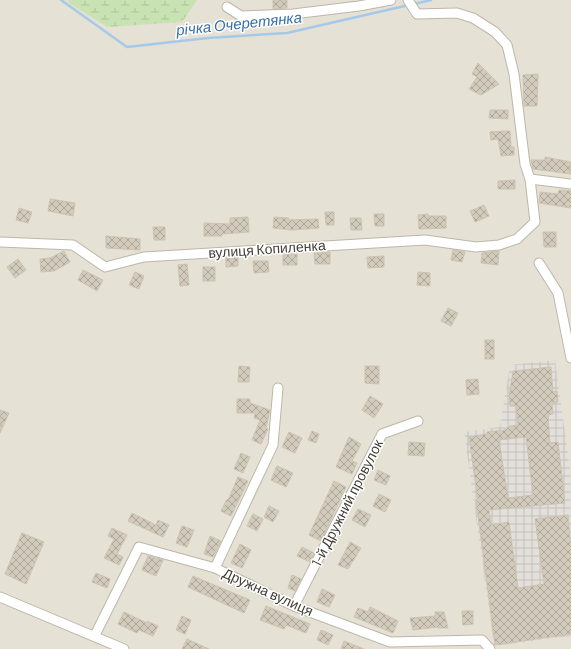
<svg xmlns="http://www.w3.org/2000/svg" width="571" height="649" viewBox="0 0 571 649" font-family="Barlow,sans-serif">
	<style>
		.residential { fill: #e5e1d4 }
		.industrial { fill: url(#industrial-grid) }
		.wetland { fill: url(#wetland-marsh) }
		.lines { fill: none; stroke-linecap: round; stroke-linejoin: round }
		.stream { stroke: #a7c9e9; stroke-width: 2.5 }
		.building { fill: url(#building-cross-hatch); stroke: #ccc3b0; fill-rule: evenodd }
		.street-casing { stroke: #bcb7a9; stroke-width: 11 }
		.street { stroke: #fff; stroke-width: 9 }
		.labels { text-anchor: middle; stroke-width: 3; stroke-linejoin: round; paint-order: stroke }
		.street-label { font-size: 14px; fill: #433f36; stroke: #fff }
		.water-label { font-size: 15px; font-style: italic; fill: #396fa5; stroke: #fff }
	</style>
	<defs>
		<pattern id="industrial-grid" width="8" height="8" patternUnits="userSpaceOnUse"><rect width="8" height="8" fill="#e3e0db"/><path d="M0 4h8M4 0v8" fill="none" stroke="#c4c1bd"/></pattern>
		<pattern id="wetland-marsh" width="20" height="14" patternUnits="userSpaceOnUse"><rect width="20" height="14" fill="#c9e2b2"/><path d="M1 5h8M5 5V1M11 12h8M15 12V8" fill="none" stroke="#aec39a"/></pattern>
		<pattern id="building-cross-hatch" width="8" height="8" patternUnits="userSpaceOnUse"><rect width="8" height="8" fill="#d2cbbc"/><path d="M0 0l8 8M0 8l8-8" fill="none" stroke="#aca69a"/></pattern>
	</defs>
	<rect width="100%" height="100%" fill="#f1efe6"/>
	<rect class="residential" x="0" y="0" width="571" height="649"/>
	<path class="industrial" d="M555,360L571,476V636L494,646L464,432L500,427L510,365Z"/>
	<path class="wetland" d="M68,0H197L182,22L107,27L69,3Z"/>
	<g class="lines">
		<g class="stream">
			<path d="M61,0L127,47L208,38L287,33L409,5"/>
			<path d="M414,4L431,0"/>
		</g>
	</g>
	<g class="building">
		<path d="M273,0H287V8L273,9Z"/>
		<path d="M478,63L499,84L481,95L469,89L477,77L472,74Z"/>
		<path d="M538,74L537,106H524L523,75Z"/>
		<path d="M490,110H508V119L489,118Z"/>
		<path d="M507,131H510L511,147H514V155L501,156L498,139L491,140L490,132Z"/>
		<path d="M545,157L571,162V174L533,169L531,160H545Z"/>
		<path d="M515,180V189H498V181Z"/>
		<path d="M559,190L571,191V208L539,203L540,192L558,194Z"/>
		<path d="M50,199L75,203L73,216L48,211Z"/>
		<path d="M484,205L489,216L475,222L470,211Z"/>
		<path d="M19,208L32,212L28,223L16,220Z"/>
		<path d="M325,212H334V225H326Z"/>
		<path d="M374,214H384V226H375Z"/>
		<path d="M428,214V216H446V228L419,229L418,215Z"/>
		<path d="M248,217L249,232L222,234V236H204V223L230,224V218Z"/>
		<path d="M274,217L289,218L288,220L318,219L319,228L292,230L273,228Z"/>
		<path d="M350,218H361L362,230H351Z"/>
		<path d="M153,227H165V240H154Z"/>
		<path d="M543,232H556V247H544Z"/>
		<path d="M106,236L140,239V250L106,248Z"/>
		<path d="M453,250L465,252L462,262L451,260Z"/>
		<path d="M64,251L70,262L54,271L41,272L40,259L50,258Z"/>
		<path d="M499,251L498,265L481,263L482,253Z"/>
		<path d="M330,252V264H315L314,253Z"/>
		<path d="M297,254V265H283V255Z"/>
		<path d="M384,256V267L368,268L367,257Z"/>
		<path d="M238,257V266L226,267V258Z"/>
		<path d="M18,259L26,270L15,278L7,267Z"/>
		<path d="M253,261H268L269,272L254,273Z"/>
		<path d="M187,264L189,285L180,286L178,265Z"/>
		<rect x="203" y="267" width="12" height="14"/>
		<path d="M83,270L103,280L97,291L78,280Z"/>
		<path d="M135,272L144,276L139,289L129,285Z"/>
		<path d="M418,272L430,273V286L417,285Z"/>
		<path d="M448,308L458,313L451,326L441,321Z"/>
		<rect x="485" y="340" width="9" height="19"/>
		<path d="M239,366L250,367L249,382H238Z"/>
		<path d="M365,366H379V384L365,383Z"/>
		<path d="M551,367L553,392L557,391L558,402L552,403L553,414L548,415L550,443L558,442L565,503L489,510L491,525L509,522L518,588L544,584L535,519L568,515L571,547V634L495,645L476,501H478L469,437L487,434V432L505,430L510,426L518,425L516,406H510L509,396L513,371ZM526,437L533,495L508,498L499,440Z"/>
		<path d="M478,379L479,394L467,395L466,380Z"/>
		<path d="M370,396L383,404L374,418L362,410Z"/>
		<path d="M237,399H250V403L270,410L266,428L268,429L261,444L252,440L260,420L254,418L255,413H237Z"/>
		<path d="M0,410L9,413L0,433Z"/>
		<path d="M312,431L319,434L316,443L308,440Z"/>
		<path d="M289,432L302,438L295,453L282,447Z"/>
		<path d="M349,437L361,444L352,461L357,463L352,474L336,467Z"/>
		<path d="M409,442L425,443L424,456L408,455Z"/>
		<path d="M241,453L250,457L243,473L234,469Z"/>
		<path d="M277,466L293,473L286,487L271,480Z"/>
		<path d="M378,470L390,476L386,485L374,480Z"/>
		<path d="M238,477L248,481L231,516L221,511L227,499L228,500Z"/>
		<path d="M334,481L346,487L321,541L309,535Z"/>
		<path d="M379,494L391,500L385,512L373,506Z"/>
		<path d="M269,506L279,511L273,522L264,517Z"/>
		<path d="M358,509L371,515L365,527L352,520Z"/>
		<path d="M132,513L156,525L158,520L169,525L163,537L128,521Z"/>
		<path d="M253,514L263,519L257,531L247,526Z"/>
		<path d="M182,526L194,530L187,547L176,543Z"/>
		<path d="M112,528L127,535L117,554L123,557L119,565L104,558L114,539L108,536Z"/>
		<path d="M22,533L44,542L26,584L5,574Z"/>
		<path d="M210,536L221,541L213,557L204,554Z"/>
		<path d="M350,542L361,548L348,569L338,565Z"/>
		<path d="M240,544L251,550L242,568L231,563Z"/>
		<path d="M302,547L314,553L310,562L297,556Z"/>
		<path d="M148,556L163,560L156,576L142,570Z"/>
		<path d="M96,573L110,579L107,588L92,582Z"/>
		<path d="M292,575L301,579L295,591L288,588Z"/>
		<path d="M193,576L250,600L244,613L188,587Z"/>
		<path d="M322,589L335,595L329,607L317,602Z"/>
		<path d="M266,606L310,624L306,633L286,625L284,629L260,620Z"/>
		<path d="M370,607L398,621L393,633L354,617L358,608L368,612Z"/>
		<path d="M462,611H473V624L463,625Z"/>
		<path d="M124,612L147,623V621L158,626L153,636L139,630L137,633L118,624Z"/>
		<path d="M435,612H444L448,628H438V627L413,630L410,618L435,616Z"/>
		<path d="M182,616L191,620L185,634L176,630Z"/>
		<path d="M321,630L333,635L328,645L317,640Z"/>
		<path d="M187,639L209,649H182Z"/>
		<path d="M344,641L364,649H341Z"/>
	</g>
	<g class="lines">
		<defs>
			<g id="street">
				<path d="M227,7L241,16L293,14L359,6L391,0"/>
				<path d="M530,179L571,184"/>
				<path d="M0,242L73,245L105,267L144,257L425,240L476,247L499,245L517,239L535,222L530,179L525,164L514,74L507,45L495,32L473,18L457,13L417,14L408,0"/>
				<path d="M539,263L558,293L571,358"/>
				<path d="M215,568L273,445L278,388"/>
				<path d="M0,597L124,649"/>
				<path d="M294,606L382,434L418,421"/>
				<path d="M95,635L139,547L215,568L294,606L390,642L482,640L490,649"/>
			</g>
		</defs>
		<use href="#street" class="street-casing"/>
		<use href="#street" class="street"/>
	</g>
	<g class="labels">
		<g class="street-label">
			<text transform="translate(267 249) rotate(-4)" y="5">вулиця Копиленка</text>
			<text transform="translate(347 503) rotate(-63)" y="5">1-й Дружний провулок</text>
			<text transform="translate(268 592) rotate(24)" y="5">Дружна вулиця</text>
		</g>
		<g class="water-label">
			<text transform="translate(239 24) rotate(-6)" y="5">річка Очеретянка</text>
		</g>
	</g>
</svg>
